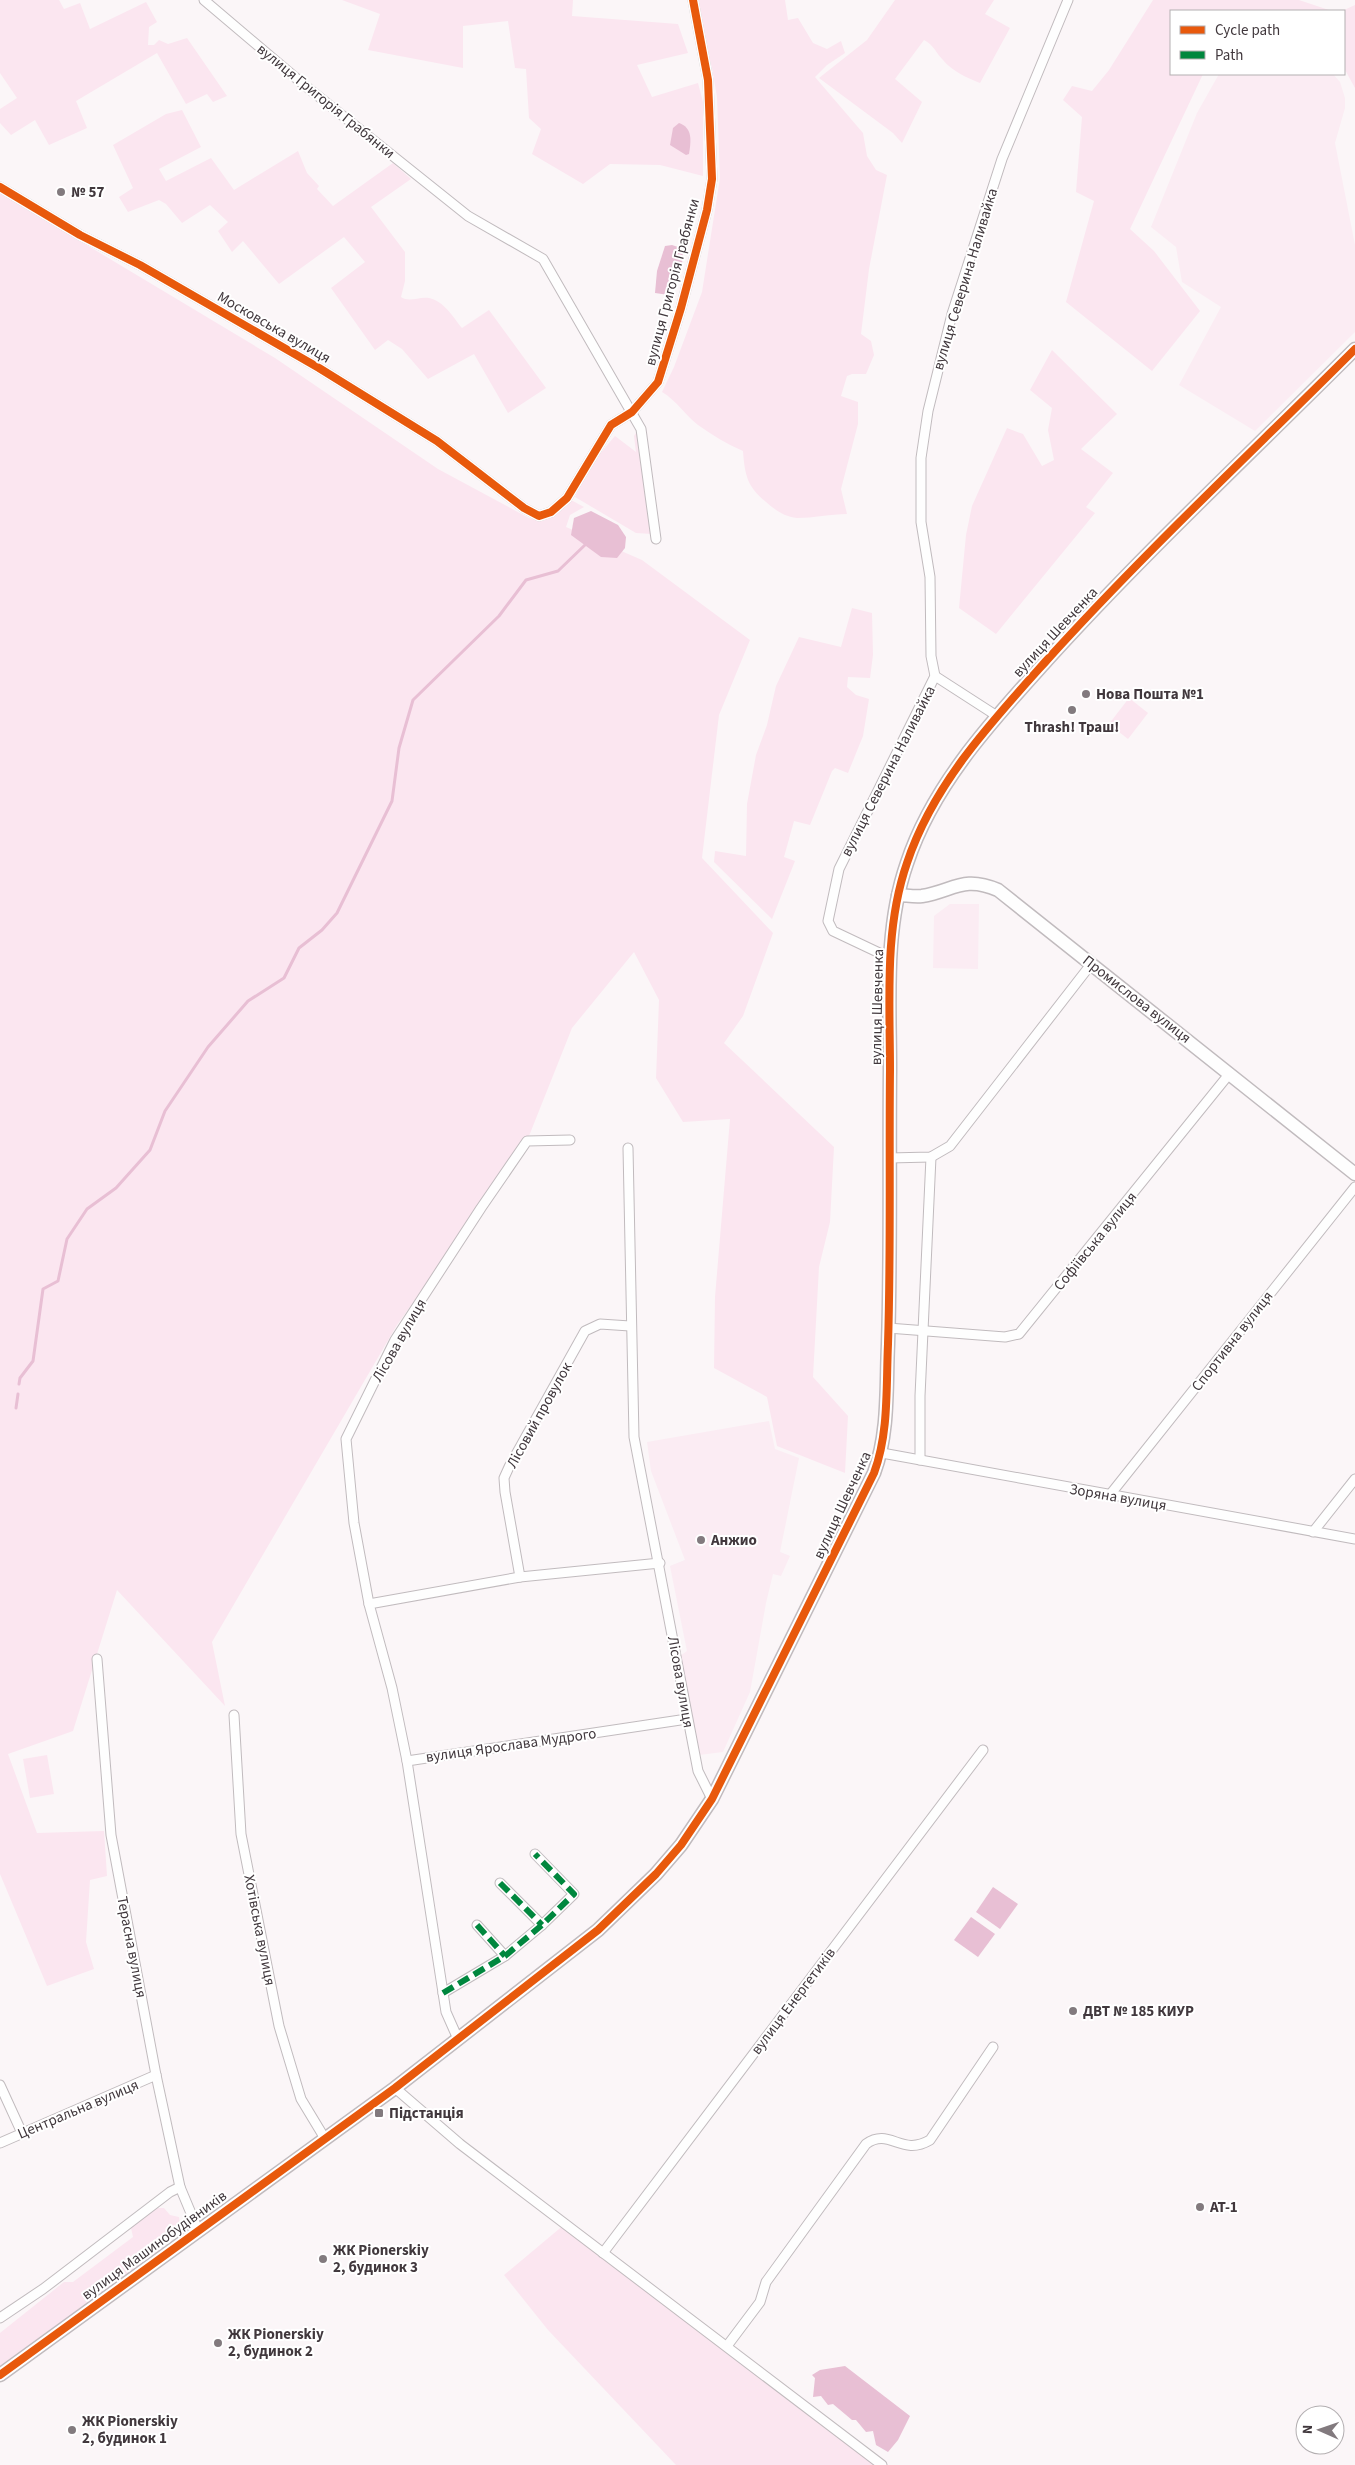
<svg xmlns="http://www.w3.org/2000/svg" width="1355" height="2465" viewBox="0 0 1355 2465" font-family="'Source Sans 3',sans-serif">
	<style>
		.built { fill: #fbecf3 }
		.green { fill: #fbe6f0 }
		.water { fill: #e8bfd4 }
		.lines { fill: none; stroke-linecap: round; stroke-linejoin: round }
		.stream { stroke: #e8bfd4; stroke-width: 3 }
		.street-casing { stroke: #c1bbbe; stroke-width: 11 }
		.secondary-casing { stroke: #c1bbbe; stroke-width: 15 }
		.street { stroke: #fefefe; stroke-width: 9 }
		.secondary { stroke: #fefefe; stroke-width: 12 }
		.quiet { stroke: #00873e; stroke-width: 6; stroke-dasharray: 12 6; stroke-linecap: butt }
		.cycleway-casing { stroke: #fff; stroke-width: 11 }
		.cycleway { stroke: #e8590c; stroke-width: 8 }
		.poi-dot { fill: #827a7e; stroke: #fff; stroke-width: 2 }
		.labels { text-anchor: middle; stroke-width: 4; stroke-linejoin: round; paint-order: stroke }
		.street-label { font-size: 15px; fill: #41383d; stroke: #fff }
		.poi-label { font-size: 15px; font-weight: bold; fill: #41383d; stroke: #fff; text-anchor: start }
	</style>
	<rect width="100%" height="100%" fill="#fbf6f8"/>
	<g class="built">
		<path d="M1219,74H1333L1340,82L1345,98V108L1335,143L1355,245V332L1255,431L1179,385L1221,307L1182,282L1176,247L1151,227L1197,113Z"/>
		<path d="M950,904H979L978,969L933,968L934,916Z"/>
		<path d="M769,1421L775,1449L799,1458L780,1552L790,1556L781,1576L773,1574L766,1603L750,1692L723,1752L699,1755L680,1656L687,1651L670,1566L685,1560L651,1471L647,1442Z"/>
	</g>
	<g class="green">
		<path d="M0,0H59L64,9L80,3L90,29L146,2L157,22L149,27L148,45H154L159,40L168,44L187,38L227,96L213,102L207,94L186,104L157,53L76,101L87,128L49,145L35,120L11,135L0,123V109L17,98L0,73Z"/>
		<path d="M342,0H573L572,16L678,24L688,53L637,65L652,97L698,83L703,102V176L660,165L610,164L583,184L532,154L541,129L529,118L526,69L515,68L508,21L463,26V68L368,50L380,14Z"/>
		<path d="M694,0H785L788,20L798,18L813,43L827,49L841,41L845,53L827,65L815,77L863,133L867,156L876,170L887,175L869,269L861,334L871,341L874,355L866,374H852L847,376L841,396L858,402V424L841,489L847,514C831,514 813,518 797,518C787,517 780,513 772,507C749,489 745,480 743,451C727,444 712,435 698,425C685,415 676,400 662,392L674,367L702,292L720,178L717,97L712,68Z"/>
		<path d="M895,0H994L985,14L1010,28L980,83C967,78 952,71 943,60C936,53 934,45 924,40L895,79L922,102L902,143L893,133L819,78L867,40Z"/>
		<path d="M1153,0H1299L1332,11H1171V74H1203L1130,229L1154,251L1200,311L1152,371L1066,302L1094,201L1076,192L1082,117L1063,100L1072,86L1092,91L1109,70Z"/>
		<path d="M1355,5V88L1344,68L1342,11Z"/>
		<path d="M182,110L201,147L159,169L166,181L211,158L234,190L298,151L307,173L319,186L317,189L333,206L393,163L411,179L371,207L405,252V281L401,297C410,303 419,296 429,298C444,301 453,317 462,328L489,310L546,388L508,413L474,354L428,379L402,349L388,340L375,350L331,288L365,262L344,237L279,284L243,241L232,252L218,231L228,222L210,205L182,223L166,204L159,200L128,212L119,197L133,188L113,145L166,114Z"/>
		<path d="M0,193L275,358L438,469L529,518L543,521L554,515L571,500L584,507L570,515L566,527L642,560L750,640L719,715L702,858L773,933L743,1016L724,1043L834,1147L830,1222L819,1267L813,1377L848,1416L845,1473L777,1446L767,1397L714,1368L715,1297L730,1119L683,1122L656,1078L659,1000L634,952L572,1028L527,1141L397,1325L212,1642L225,1706L117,1590L73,1731L8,1754L37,1833L104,1831L107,1876L90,1880L86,1942L94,1969L47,1986L0,1874Z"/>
		<path d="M1052,350L1117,414L1081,449L1113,473L1086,507L1095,513L996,634L959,608L966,535L972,506L1007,428L1023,434L1042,466L1054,460L1048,430L1052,408L1030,390Z"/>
		<path d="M638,430L652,534L636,533L575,497L591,464L615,436L636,452L634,436Z"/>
		<path d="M852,608L872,613L873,655L870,678L848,677L847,687L856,695L869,699L863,736L848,773L835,768L832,771L810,825L794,821L784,857L795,861L772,919L714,862L715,851L746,856L747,804L756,755L767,725L776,686L799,637L841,647Z"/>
		<path d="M1129,698L1148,713L1128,739L1109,724Z"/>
		<path d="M47,1755L54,1794L30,1798L23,1759Z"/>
		<path d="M155,2208H164L170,2215L179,2217L180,2225C170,2232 168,2243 159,2253L0,2369V2333L64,2282H73L133,2237L131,2228Z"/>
		<path d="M565,2224L875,2465H676L548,2330L504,2275Z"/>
	</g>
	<g class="water">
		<path d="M679,123C693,128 691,141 689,154L686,155L670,145L673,128Z"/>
		<path d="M672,245L681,248L683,252L682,265L669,295L655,293L657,271L665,246Z"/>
		<path d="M591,511L618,525L626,537L625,548L617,558L601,557L571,535L574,518Z"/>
		<path d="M993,1887L1018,1904L1000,1929L976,1912Z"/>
		<path d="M971,1917L995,1934L978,1957L954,1940Z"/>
		<path d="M845,2366L910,2416L898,2440L888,2452L876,2445L873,2431L866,2432L856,2420H852L833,2404L828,2405L821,2396L813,2397L815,2378L812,2375L820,2370Z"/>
	</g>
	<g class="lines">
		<g class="stream">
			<path d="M19,1384L20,1378L33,1361L43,1289L58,1281L67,1239L87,1209L116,1188L150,1150L165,1111L208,1047L248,1001L284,978L299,948L322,930L337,913L392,801L399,748L413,700L499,616L526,580L558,571L586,544"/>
			<path d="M16,1408L18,1394"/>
		</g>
		<defs>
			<g id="street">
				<path d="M204,0L303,84L468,216L543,259L641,429L656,539"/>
				<path d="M0,187L80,235L140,265L319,368L437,441L524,508L539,516L551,512L567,498L611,425L632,412L658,382L681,308L707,210L712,179L708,80L693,0"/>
				<path d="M935,676L997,716"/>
				<path d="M890,958L833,931L828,921L839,869L935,676L931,656L930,577L921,522V458L928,411L952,314L1002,159L1068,0"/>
				<path d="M628,1148L634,1437L698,1771L712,1799"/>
				<path d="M889,1158L931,1157L950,1146L1092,963"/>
				<path d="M888,1328L1005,1337L1019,1334L1230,1073"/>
				<path d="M882,1453L1355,1539"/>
				<path d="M920,1460V1396L931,1157"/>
				<path d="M1109,1496L1355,1187"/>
				<path d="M1313,1532L1355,1479"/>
				<path d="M520,1577L505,1492L504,1478L509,1467L585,1331L600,1324L630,1326"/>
				<path d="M369,1604L520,1577L660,1563"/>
				<path d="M97,1659L111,1835L156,2075L180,2187L198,2230"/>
				<path d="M234,1715L241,1834L279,2026L301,2099L324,2137"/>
				<path d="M407,1761L687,1719"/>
				<path d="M500,1883L542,1925"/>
				<path d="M477,1925L505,1956"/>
				<path d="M443,1993L505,1956L542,1925L574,1894L535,1854"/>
				<path d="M458,2039L446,2012L407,1761L392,1688L369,1604L354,1523L346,1439L395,1340L481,1208L527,1141L570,1140"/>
				<path d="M0,2085L22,2133"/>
				<path d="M395,2088L460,2144L882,2465"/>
				<path d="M0,2143L156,2075"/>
				<path d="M603,2253L983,1750"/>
				<path d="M0,2318L43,2289L170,2192L180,2187"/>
				<path d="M727,2346L760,2302L766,2282L866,2144C890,2127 901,2157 930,2140L993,2047"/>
			</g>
			<g id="secondary">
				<path d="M898,895C905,895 914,897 922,896C953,891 963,875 998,890L1355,1174"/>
				<path d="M0,2375L395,2088L598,1930L656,1874L681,1845L712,1799L874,1473C889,1433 886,1387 888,1344C891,1253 889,1161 890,1070C890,1001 884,929 907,863C933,784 993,720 1047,660C1145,552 1252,452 1355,349"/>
			</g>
		</defs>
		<use href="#street" class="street-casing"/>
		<use href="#secondary" class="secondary-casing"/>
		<use href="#street" class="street"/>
		<use href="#secondary" class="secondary"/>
		<g class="quiet">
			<path d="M500,1883L542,1925"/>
			<path d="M477,1925L505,1956"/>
			<path d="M443,1993L505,1956L542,1925L574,1894L535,1854"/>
		</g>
		<defs>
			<g id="cycleway">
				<path d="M0,187L80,235L140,265L319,368L437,441L524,508L539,516L551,512L567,498L611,425L632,412L658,382L681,308L707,210L712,179L708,80L693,0"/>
				<path d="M0,2375L395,2088L598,1930L656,1874L681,1845L712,1799L874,1473C889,1433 886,1387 888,1344C891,1253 889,1161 890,1070C890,1001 884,929 907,863C933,784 993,720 1047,660C1145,552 1252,452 1355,349"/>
			</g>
		</defs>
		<use href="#cycleway" class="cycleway-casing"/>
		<use href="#cycleway" class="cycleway"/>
	</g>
	<g class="poi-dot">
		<circle cx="61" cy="192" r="5"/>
		<circle cx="1086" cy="694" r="5"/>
		<circle cx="1072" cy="710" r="5"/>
		<circle cx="701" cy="1540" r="5"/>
		<circle cx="1073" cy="2011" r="5"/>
		<rect x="374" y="2108" width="10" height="10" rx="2.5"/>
		<circle cx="1200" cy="2207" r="5"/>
		<circle cx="323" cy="2259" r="5"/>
		<circle cx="218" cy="2343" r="5"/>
		<circle cx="72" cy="2430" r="5"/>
	</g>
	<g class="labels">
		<g class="street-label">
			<text transform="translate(326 101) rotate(39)" y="5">вулиця Григорія Грабянки</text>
			<text transform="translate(965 279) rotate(-73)" y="5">вулиця Северина Наливайка</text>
			<text transform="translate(672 282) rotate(-75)" y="5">вулиця Григорія Грабянки</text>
			<text transform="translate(274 327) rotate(30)" y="5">Московська вулиця</text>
			<text transform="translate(1055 632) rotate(-47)" y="5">вулиця Шевченка</text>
			<text transform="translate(888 771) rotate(-63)" y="5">вулиця Северина Наливайка</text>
			<text transform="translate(1137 999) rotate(38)" y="5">Промислова вулиця</text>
			<text transform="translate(877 1007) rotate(-89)" y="5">вулиця Шевченка</text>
			<text transform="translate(1095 1241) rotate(-51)" y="5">Софіївська вулиця</text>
			<text transform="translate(399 1340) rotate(-60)" y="5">Лісова вулиця</text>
			<text transform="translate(1232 1341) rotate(-52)" y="5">Спортивна вулиця</text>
			<text transform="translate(539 1415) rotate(-61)" y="5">Лісовий провулок</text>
			<text transform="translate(1118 1497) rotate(10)" y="5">Зоряна вулиця</text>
			<text transform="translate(842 1505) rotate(-65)" y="5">вулиця Шевченка</text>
			<text transform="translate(681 1682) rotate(80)" y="5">Лісова вулиця</text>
			<text transform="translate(511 1745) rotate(-8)" y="5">вулиця Ярослава Мудрого</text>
			<text transform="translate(260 1930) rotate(79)" y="5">Хотівська вулиця</text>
			<text transform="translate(132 1947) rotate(79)" y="5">Терасна вулиця</text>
			<text transform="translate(793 2001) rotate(-53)" y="5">вулиця Енергетиків</text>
			<text transform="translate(78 2109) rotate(-23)" y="5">Центральна вулиця</text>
			<text transform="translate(154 2245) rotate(-36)" y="5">вулиця Машинобудівників</text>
		</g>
		<g class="poi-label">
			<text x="71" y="197">№ 57</text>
			<text x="1096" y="699">Нова Пошта №1</text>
			<text x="1072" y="732" text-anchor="middle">Thrash! Траш!</text>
			<text x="711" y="1545">Анжио</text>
			<text x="1083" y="2016">ДВТ № 185 КИУР</text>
			<text x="389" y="2118">Підстанція</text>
			<text x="1210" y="2212">АТ-1</text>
			<text x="333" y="2255">ЖК Pionerskiy<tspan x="333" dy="17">2, будинок 3</tspan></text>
			<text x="228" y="2339">ЖК Pionerskiy<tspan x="228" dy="17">2, будинок 2</tspan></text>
			<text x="82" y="2426">ЖК Pionerskiy<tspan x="82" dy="17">2, будинок 1</tspan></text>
		</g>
	</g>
	<rect x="1170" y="10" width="175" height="65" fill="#ffffff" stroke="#b3afb1"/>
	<rect x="1180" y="26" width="25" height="8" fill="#e8590c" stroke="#b3afb1"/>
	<text x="1215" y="35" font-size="15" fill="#41383d">Cycle path</text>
	<rect x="1180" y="51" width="25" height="8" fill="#00873e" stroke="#b3afb1"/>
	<text x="1215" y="60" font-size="15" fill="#41383d">Path</text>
	<g transform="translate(1320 2430) rotate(272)"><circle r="24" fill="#ffffff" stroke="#b3afb1"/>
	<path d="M0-4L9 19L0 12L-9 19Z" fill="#827a7e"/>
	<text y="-8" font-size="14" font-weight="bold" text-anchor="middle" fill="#41383d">N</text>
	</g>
</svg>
